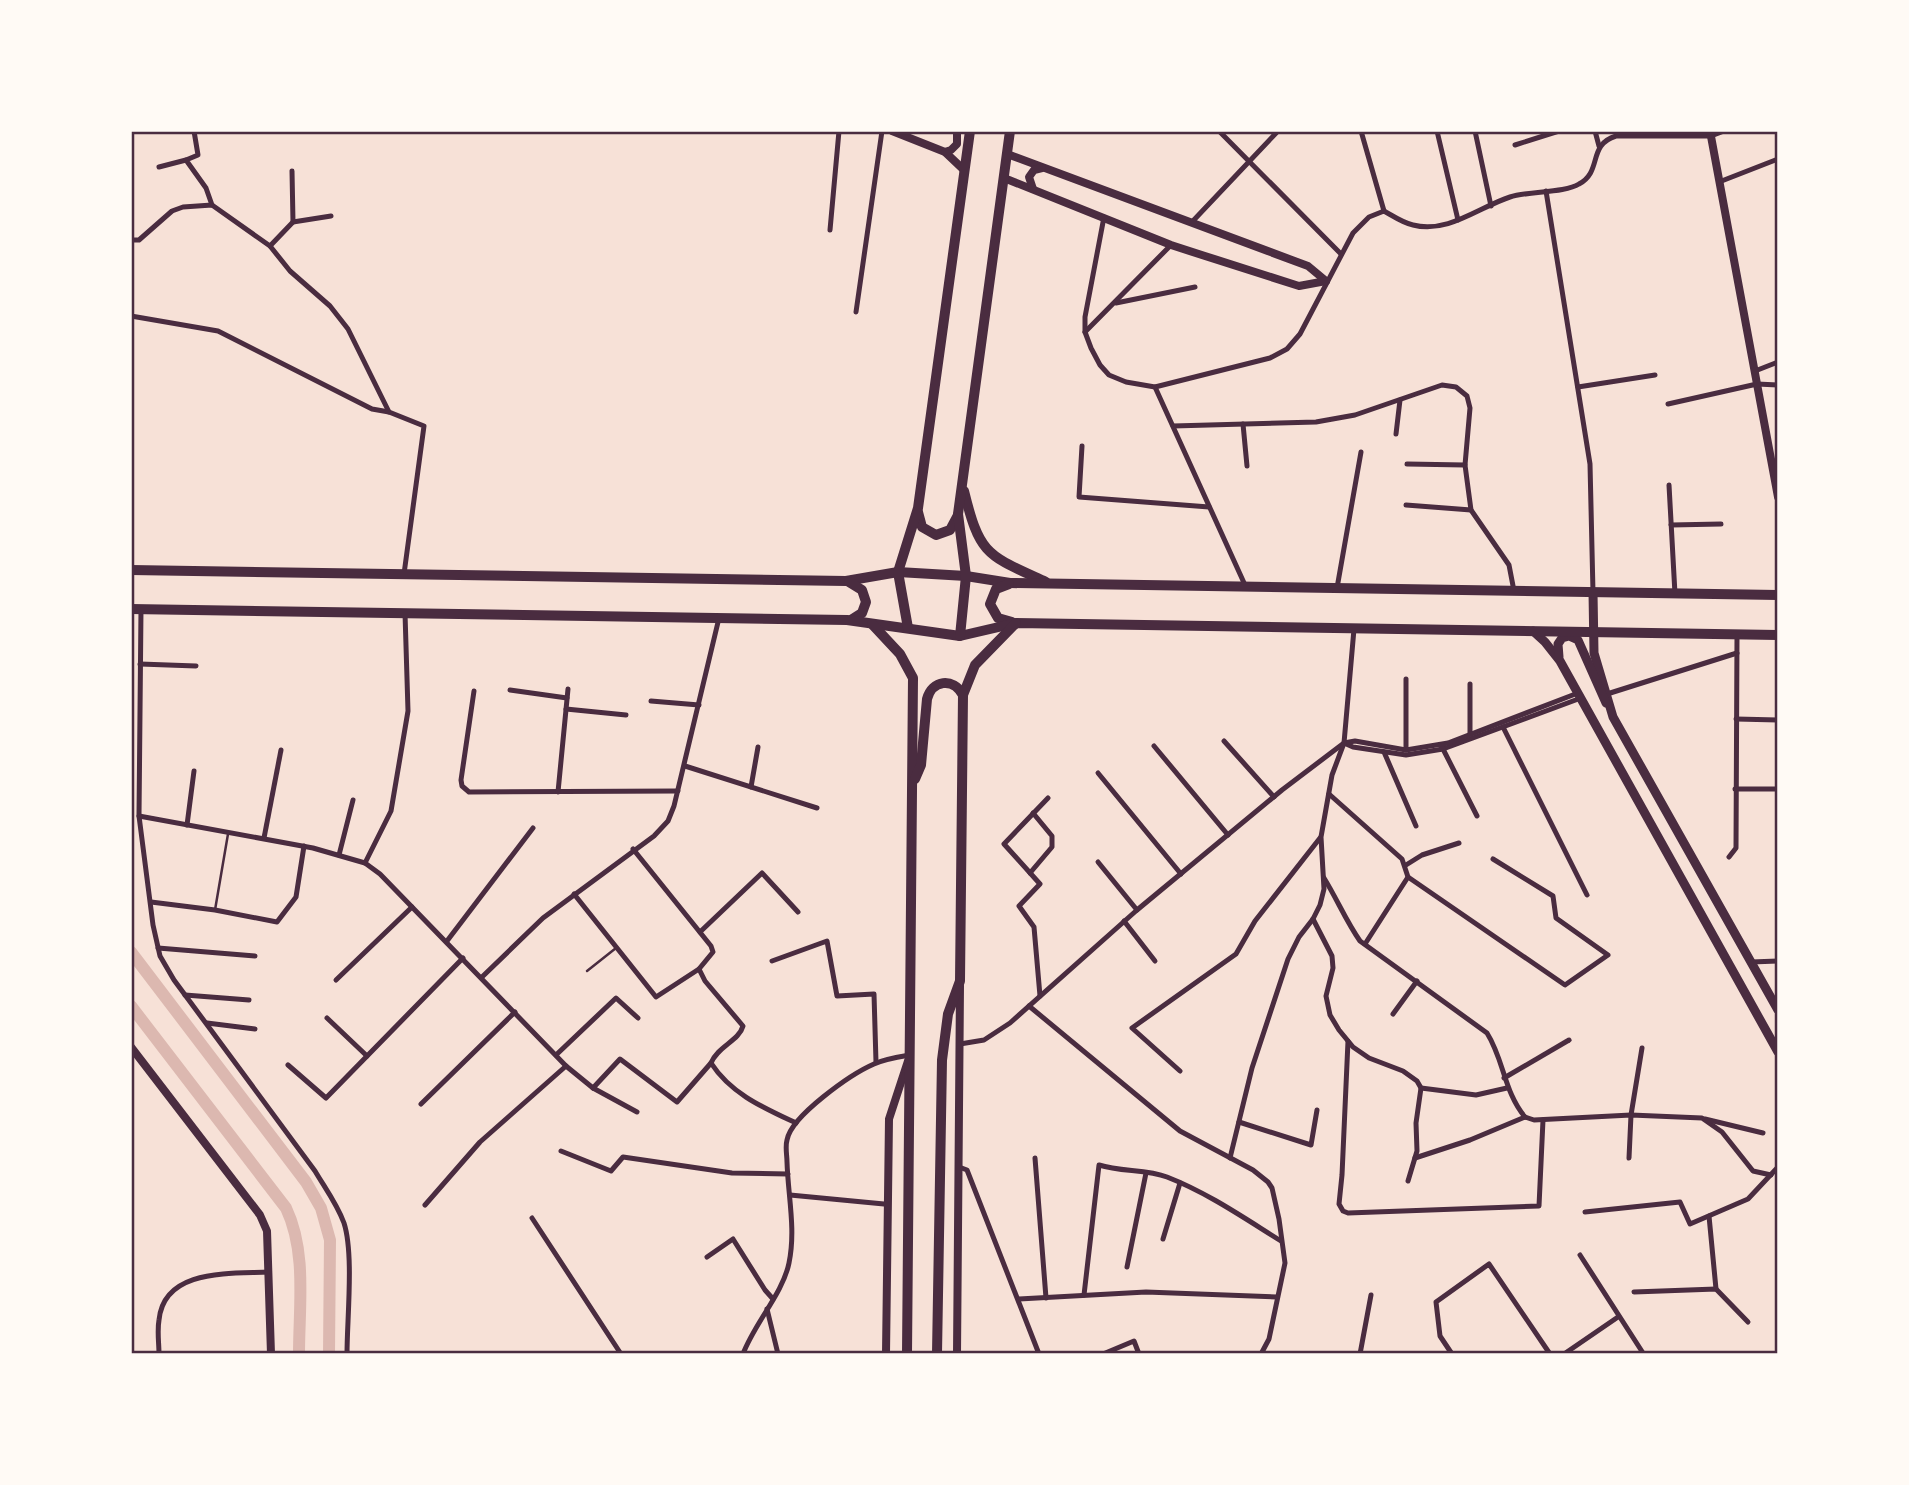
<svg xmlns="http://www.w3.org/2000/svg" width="1909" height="1485" viewBox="0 0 1909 1485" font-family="'Alegreya Sans',sans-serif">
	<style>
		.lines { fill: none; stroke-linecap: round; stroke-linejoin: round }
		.canal { stroke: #dcb8b0; stroke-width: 12 }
		.service { stroke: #4a2c40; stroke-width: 2.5 }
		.minor { stroke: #4a2c40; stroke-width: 5 }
		.secondary { stroke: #4a2c40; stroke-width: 8 }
		.primary { stroke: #4a2c40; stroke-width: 9 }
		.trunk { stroke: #4a2c40; stroke-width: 10 }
		.neatline { fill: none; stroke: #4a2c40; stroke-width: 2.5 }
	</style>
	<rect width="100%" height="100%" fill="#f7e1d7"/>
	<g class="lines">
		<g class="canal">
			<path d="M131,952L306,1182L321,1208L330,1240L329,1354"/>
			<path d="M131,1006L286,1208C307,1252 299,1306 299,1354"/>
		</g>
		<g class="service">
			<path d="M215,910L228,834"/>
			<path d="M587,971L616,948"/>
		</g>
		<g class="minor">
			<path d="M194,131L198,155L186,160L206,188L212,205"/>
			<path d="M1219,131L1341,254"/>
			<path d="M1361,131L1384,211"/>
			<path d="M1437,131L1458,220"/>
			<path d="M1475,131L1491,206"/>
			<path d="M1595,131L1599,146"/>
			<path d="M1515,145L1559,131"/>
			<path d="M159,167L186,160"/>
			<path d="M1719,182L1778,159"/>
			<path d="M1546,191L1590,464L1593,592"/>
			<path d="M1104,217L1085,317V332L1091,348L1100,365L1109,375L1126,382L1155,387L1270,358L1287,349L1300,334L1353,233L1369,217L1384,211C1393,216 1403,223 1413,225C1448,234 1479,207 1510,197C1528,191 1565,193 1579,184C1603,171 1587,145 1616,136H1711L1724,131"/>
			<path d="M293,222L331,216"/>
			<path d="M1191,223L1278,131"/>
			<path d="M830,230L839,131"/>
			<path d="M131,240H139L172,211L183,207L212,205L270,246L290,271L330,306L348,329L389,412"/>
			<path d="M270,246L293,222L292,171"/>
			<path d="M1116,303L1195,287"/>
			<path d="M856,312L882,131"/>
			<path d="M131,316L218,331L372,409L389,412L424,426L404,574"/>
			<path d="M1085,332L1171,245"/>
			<path d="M1755,371L1778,362"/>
			<path d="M1155,387L1245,585"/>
			<path d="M1578,387L1655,375"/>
			<path d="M1668,404L1757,384L1778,385"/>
			<path d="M1243,424L1247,466"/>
			<path d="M1173,426L1316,422L1355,415L1442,385L1456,387L1467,396L1470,408L1465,465L1471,510L1509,565L1514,591"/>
			<path d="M1396,434L1400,400"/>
			<path d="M1082,446L1079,497L1209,507"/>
			<path d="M1407,464L1465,465"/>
			<path d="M1669,485L1675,594"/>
			<path d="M1406,505L1471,510"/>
			<path d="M1671,525L1721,524"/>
			<path d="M1337,588L1361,452"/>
			<path d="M141,609L139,816L153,925L160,956L174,980L315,1171C325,1188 337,1204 344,1223C354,1254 347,1319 347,1354"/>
			<path d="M140,664L196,666"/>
			<path d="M1406,679V750"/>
			<path d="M510,690L567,698"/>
			<path d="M474,691L461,780L462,786L469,792L678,791"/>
			<path d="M1607,694L1737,653"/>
			<path d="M651,701L699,705"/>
			<path d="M566,709L626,715"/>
			<path d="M1736,719L1778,720"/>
			<path d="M1503,727L1587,895"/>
			<path d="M1470,733V684"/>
			<path d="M1224,741L1274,797"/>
			<path d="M1344,743L1353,747L1406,755L1443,749L1581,698"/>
			<path d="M1154,746L1228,835"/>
			<path d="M1442,747L1477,816"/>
			<path d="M1384,752L1416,826"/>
			<path d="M685,766L817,808"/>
			<path d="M1098,773L1181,874"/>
			<path d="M751,787L758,747"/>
			<path d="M1735,789H1778"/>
			<path d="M558,792L568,689"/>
			<path d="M1329,794L1402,859L1408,877L1565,985L1608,955L1556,918L1553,896L1493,859"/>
			<path d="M139,816L313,848L365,863L380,874L566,1066L593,1088L620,1059L677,1102L711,1063"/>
			<path d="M187,825L194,771"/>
			<path d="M264,838L281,750"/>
			<path d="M633,849L711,946L713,952L699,969L705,981L743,1026C739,1041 718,1046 711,1063C731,1094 764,1108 796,1123"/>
			<path d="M339,855L353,800"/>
			<path d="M1729,857L1736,848L1737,635"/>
			<path d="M1098,862L1137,910"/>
			<path d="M365,863L391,811L408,711L405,613"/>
			<path d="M1406,865L1422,855L1459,843"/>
			<path d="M1030,873L1052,847V836L1033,813"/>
			<path d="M1324,878C1337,899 1346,921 1360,941L1487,1033C1504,1060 1504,1092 1525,1117"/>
			<path d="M574,894L656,997L699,969"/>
			<path d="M151,902L215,910L277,922L296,897L304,846"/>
			<path d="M1313,919L1332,956L1333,968L1326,996L1330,1015L1339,1030L1353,1047L1369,1058L1403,1071L1417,1081L1421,1088L1416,1123L1417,1151L1408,1181"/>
			<path d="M1124,921L1155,961"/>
			<path d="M700,932L762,873L798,912"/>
			<path d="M447,941L533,828"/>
			<path d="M1365,944L1408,877"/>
			<path d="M158,948L255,956"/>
			<path d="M772,961L827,941L837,996L874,994L876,1062"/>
			<path d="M1751,962L1778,961"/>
			<path d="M482,977L543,918L654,836L668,821L674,806L719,618"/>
			<path d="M336,980L412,907"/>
			<path d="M185,995L249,1000"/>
			<path d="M1040,996L1034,927L1019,906L1040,884L1004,844L1048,798"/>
			<path d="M1029,1006L1180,1131L1253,1170L1268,1182L1272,1188L1279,1219L1285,1263L1269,1339L1261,1354"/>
			<path d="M1393,1014L1417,981"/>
			<path d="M327,1018L367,1056"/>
			<path d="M207,1023L255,1029"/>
			<path d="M1348,1041L1342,1175L1339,1204L1343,1211L1348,1213L1539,1206L1543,1120"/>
			<path d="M960,1044L984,1040L1010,1023L1137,910L1282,790L1344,743L1355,741L1406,750L1448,743L1578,693"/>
			<path d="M556,1055L616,998L638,1018"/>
			<path d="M288,1065L326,1098L463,958"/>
			<path d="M1180,1071L1132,1028L1236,954L1255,921L1320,838"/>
			<path d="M1504,1078L1569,1040"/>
			<path d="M593,1088L637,1112"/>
			<path d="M1421,1088L1476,1095L1507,1088"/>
			<path d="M421,1104L515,1012"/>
			<path d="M1525,1117L1534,1120L1631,1115L1702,1118L1722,1132L1753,1171L1771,1175"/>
			<path d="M1705,1119L1763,1133"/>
			<path d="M1239,1122L1311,1145L1317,1110"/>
			<path d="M561,1151L611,1171L623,1157L732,1173L788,1174"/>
			<path d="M1035,1158L1046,1298"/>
			<path d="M1230,1158L1252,1068L1288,959L1299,937L1313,919L1320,905L1324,889L1321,837L1332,775L1344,743L1354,629"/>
			<path d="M1415,1158L1470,1140L1525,1117"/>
			<path d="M1629,1158L1631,1115L1642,1048"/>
			<path d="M959,1167L967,1170L1039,1354"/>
			<path d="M790,1195L884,1204"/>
			<path d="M425,1205L480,1142L566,1066"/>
			<path d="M1585,1212L1680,1202L1690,1224L1748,1199L1778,1167"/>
			<path d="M1709,1216L1716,1289"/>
			<path d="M532,1218L621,1354"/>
			<path d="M1163,1239L1180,1183"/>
			<path d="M1580,1255L1643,1353"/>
			<path d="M707,1257L733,1239L765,1290L773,1299"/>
			<path d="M1127,1267L1146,1173"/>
			<path d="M1634,1292L1716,1289L1748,1322"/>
			<path d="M1084,1295L1099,1165C1121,1172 1147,1169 1167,1177C1208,1193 1244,1218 1281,1241"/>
			<path d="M1019,1299L1146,1292L1277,1297"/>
			<path d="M767,1309L778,1354"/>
			<path d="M159,1354C159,1343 157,1331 159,1320C164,1268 231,1274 269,1272"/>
			<path d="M743,1354C754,1324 783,1293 789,1263C796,1229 788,1196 787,1162C787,1155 785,1147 787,1140C791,1116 851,1074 874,1064C885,1059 898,1057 910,1055"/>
			<path d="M1103,1354L1134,1341L1139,1354"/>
			<path d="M1360,1354L1371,1295"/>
			<path d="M1452,1354L1440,1336L1436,1302L1489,1264L1550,1354"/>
			<path d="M1564,1354L1618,1317"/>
		</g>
		<g class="secondary">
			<path d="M892,131L945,152L964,170"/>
			<path d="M1710,131L1778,497"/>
			<path d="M945,152L951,150L957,144V131"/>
			<path d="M1007,154L1308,266L1326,281"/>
			<path d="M1004,178L1171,245L1205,256L1299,286L1326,281"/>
			<path d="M1033,189L1029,177L1034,170L1042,168"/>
			<path d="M131,1047L260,1215L267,1231L271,1354"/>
			<path d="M886,1354L889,1119L908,1061"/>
			<path d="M957,1354L960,986"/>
		</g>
		<g class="primary">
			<path d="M1593,592L1594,653L1613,717L1778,1010"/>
			<path d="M1533,631L1545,642L1560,661L1778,1052"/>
			<path d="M1559,657L1558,644L1562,638L1569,636L1578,640L1606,703"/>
		</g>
		<g class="trunk">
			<path d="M964,491C980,556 987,555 1046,582"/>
			<path d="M918,512L922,527L936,535L950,530L958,515"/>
			<path d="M131,570L846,581L898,572L966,576L1010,583L1778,595"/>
			<path d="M849,582L862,590L866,602L862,613L851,620"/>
			<path d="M1009,584L996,589L990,604L998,618L1012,622"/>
			<path d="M131,609L847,620L960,636L1016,623L1778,635"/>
			<path d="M872,624L900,654L913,678L907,1354"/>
			<path d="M908,628L898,572L918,508L970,131"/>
			<path d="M960,636L966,576L958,514L1010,131"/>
			<path d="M915,779L921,765L927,699C932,680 953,677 963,695"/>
			<path d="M937,1354L942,1060L948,1014L960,981L963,695L975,665L1016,623"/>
		</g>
	</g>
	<rect width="1909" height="1485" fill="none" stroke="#fffaf5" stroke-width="266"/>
	<rect x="133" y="133" width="1643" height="1219" class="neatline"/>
</svg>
